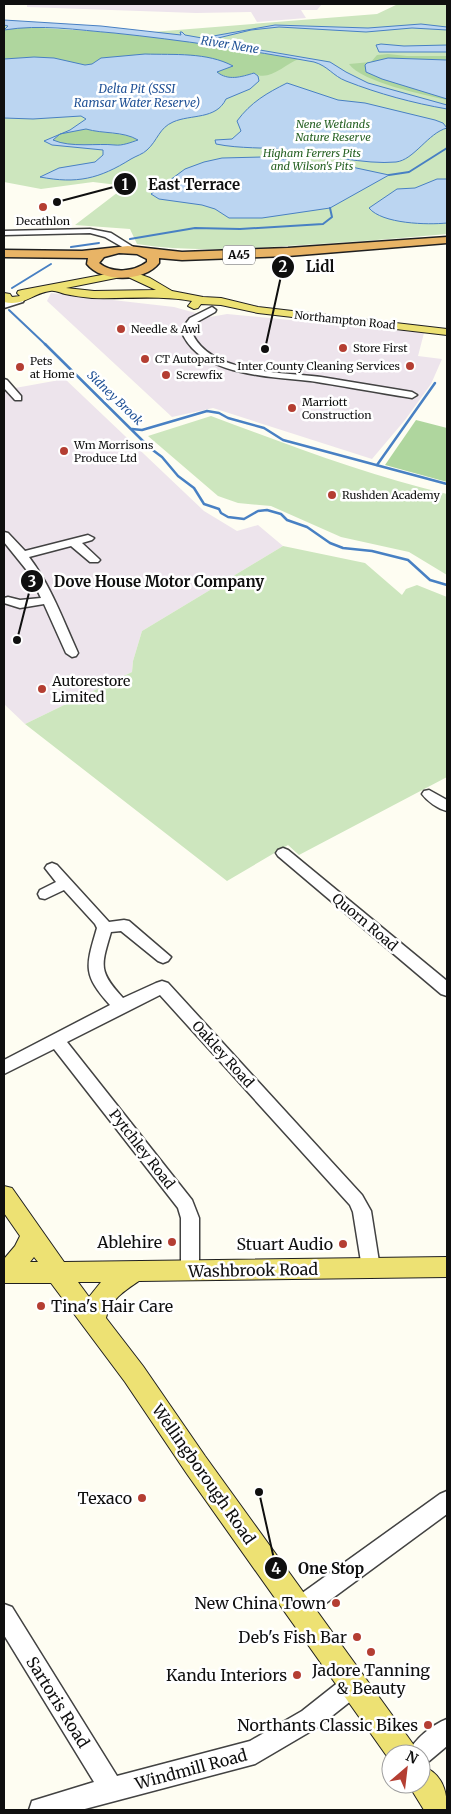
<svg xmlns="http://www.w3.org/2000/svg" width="451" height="1814" viewBox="0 0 451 1814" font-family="Merriweather,serif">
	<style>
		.industrial { fill: #ede4ec }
		.green { fill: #cde6be }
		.forest { fill: #afd69e }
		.water { fill: #bbd5f1; stroke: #4880c3; fill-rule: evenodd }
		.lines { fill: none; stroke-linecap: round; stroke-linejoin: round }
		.stream-far1 { stroke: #4880c3; stroke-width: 2 }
		.stream { stroke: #4880c3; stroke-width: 2.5 }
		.minor-casing { stroke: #424242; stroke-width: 3 }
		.major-casing { stroke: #202020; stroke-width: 2 }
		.highway-casing { stroke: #202020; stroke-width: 3 }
		.minor { fill: #fff; fill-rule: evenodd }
		.major { fill: #ede173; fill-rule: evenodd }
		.highway { fill: #e8b466; fill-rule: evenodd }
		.poi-dot { fill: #b43e32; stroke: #fff; stroke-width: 2 }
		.labels { text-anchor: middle; stroke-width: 5; stroke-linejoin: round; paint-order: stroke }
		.far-park-label { font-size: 11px; font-style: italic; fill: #286224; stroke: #fff }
		.far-poi-label { font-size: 11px; fill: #0f0f0f; stroke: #fff; text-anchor: start }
		.far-street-label { font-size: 11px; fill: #0f0f0f; stroke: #fff }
		.far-water-label { font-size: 12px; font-style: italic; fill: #225397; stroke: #fff }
		.shield { fill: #fff; stroke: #575757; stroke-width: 1 }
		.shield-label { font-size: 12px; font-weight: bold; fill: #0f0f0f }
		.poi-label { font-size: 14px; fill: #0f0f0f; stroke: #fff; text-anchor: start }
		.street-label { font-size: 14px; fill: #0f0f0f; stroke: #fff }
		.near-poi-label { font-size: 16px; fill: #0f0f0f; stroke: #fff; text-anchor: end }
		.near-street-label { font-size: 16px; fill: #0f0f0f; stroke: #fff }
		.leader { fill: none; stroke: #0f0f0f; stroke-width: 2 }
		.callout-dot { fill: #0f0f0f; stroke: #fff; stroke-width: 2 }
		.mark-label { font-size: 15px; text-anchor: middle; font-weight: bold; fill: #fff }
		.callout-label { font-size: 15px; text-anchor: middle; font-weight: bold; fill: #0f0f0f; stroke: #fff; stroke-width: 5; stroke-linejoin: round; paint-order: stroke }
	</style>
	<rect width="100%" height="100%" fill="#fefdf2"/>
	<g class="industrial">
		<path d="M27,4H322L317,10H301L306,18L257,22L251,12L196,13L27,7Z"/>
		<path d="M51,293L174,307L210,317L227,314L424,333L418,356L442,359L431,384L405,420L372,459L213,408L172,417L47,301Z"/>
		<path d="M65,379L204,511L237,531L258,525L283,546L142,631L133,661L132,672L25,724L4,704V390Z"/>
	</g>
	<g class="green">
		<path d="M398,4H447V234C394,239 340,243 286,246C236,249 187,252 137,244L130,229L75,225L126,186L93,182L41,189L4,182V25L127,34L377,14Z"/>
		<path d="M211,416C289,445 366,475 447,494V575L409,552L341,537L271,506L238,503L218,496L148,436Z"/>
		<path d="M283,546L365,563L402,595L406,589L417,585L447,597V777L299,855L288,845L227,881L25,724L132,672L133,661L142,631Z"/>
	</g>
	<g class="forest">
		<path d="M20,27L92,31L201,42L299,59C285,64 268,83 254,73C241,77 228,80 216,72L232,66C190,50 146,56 101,58L92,64L85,65L34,57L4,59V30Z"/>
		<path d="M388,54L407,56H447V100C425,95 361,82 349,64L371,62L377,55Z"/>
		<path d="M86,129C103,134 122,132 139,140C132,142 123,146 115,145C97,144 71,148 53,140L60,134Z"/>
		<path d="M416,420L447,428V482L385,465Z"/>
	</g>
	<g class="water">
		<path d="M4,20L101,26L181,35L180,32H182L185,35L202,38L275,25L368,28L421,24L447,27V30L412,28L366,32L279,27L251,30L214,39L254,49L330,62L346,72L368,83L447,105V109C413,103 379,94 346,81C333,76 328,66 314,62C248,50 181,40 114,33C77,30 41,24 4,30L8,26L4,25Z"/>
		<path d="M381,44L404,46L447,45V52H379L376,45Z"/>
		<path d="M145,54C174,55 207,52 233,66L217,72C228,81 241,77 254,73L258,76L259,81L250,89L226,99C216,120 191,114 173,122C159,128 158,140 147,150C143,154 136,156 131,159C99,179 77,184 40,177L59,168L95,162L103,155V150L52,145L44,141L70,130L86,119L81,116L33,119L4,118V59L34,57L54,58L85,65L92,64L101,58ZM86,129C103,134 123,131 138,140C132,142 122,146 115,145C97,143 71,148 53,140L60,134Z"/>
		<path d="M388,58L447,60V99L382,79L366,72L365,65L367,63Z"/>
		<path d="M287,83L338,100L365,103L435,120L443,123L447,128C428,133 414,160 396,162C366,165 320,154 289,150C265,147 240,149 216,144L215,140L232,139L241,131L237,121C251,102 267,93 287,83Z"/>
		<path d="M262,157L347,166L389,175L330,208L262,218H229L215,209L202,205L159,199L151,194L185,169L204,162L222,158Z"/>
		<path d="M437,179H447V223C428,225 382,224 369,208L397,189L415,188Z"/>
	</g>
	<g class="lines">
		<g class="stream-far1">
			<path d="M378,4H414"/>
			<path d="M389,175L409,172L447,148"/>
			<path d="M130,239L195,228L240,229L323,224L332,217L330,208"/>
			<path d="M71,247L99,243"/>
			<path d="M12,288L51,264"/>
			<path d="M9,310L46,345"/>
		</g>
		<g class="stream">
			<path d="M45,344L150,448L162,457L178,476L194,488L204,504L219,509L221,513L228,517L244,519L258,511L267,510L281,514L287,520L307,527L330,543L343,548L372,551L408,560L430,580L447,585"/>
			<path d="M132,429L142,430L207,411L219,413L228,418L264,428L283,440L447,484"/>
			<path d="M377,465L435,383"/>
		</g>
		<defs>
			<g id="minor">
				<path d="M90,229L111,233L138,250L131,252L105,237L90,233L4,235V231Z"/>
				<path d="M20,297L24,300L23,302L4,308V302Z"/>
				<path d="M212,307L216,310L215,312L197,322L191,330C206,374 283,372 321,377C351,382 382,387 412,392L417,395L412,398C380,393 349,387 317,382C276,376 198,378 181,330L190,318Z"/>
				<path d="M4,379L7,380L21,396V400H15L4,388Z"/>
				<path d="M4,532L8,533L25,551L88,535L94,538L92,540L82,543L98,558L100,560L98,562H90L71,546L29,557C51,586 63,620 78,653L76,656L72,657L66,653L44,604L20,608L4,603V598L8,597L20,600L41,598L29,573L4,542Z"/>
				<path d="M429,790L447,800V811C438,809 427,801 422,794L424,791Z"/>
				<path d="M283,848L288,850L447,981V996L441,994L278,856L276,853L278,850Z"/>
				<path d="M52,863L57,865L109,922L124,920L129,921L171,957L168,961L163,963L158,961L121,931L111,932C101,966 98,971 123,998L156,983L162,981L168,983L362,1195L371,1211L380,1268L378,1274L371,1276L364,1274L362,1268L353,1212L350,1205L160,995L67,1042L192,1200L199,1218V1270L197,1276L190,1278L183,1276L181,1270V1218L178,1208L54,1049L4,1074V1060L110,1005C82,974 86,966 97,928L95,924L64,890L45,899L40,898L38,894L40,890L56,882L45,868L47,865Z"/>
				<path d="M447,1491V1514L307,1617L299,1620L291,1617L288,1609L291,1601L440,1494Z"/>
				<path d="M4,1604L12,1607L117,1776L250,1741L302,1711L345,1677L353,1673L361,1677L365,1685L361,1693L318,1727L255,1764L81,1810H29L32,1801L94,1782L4,1635Z"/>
				<path d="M447,1719V1746L428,1762L421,1765V1754H408C414,1739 432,1725 447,1719Z"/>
			</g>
			<g id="major">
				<path d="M128,270L150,278L172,291L203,297L221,298L258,307L447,329V335L258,313L221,305L201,304L198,308L194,309L188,306L192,301C159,295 126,299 92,298C83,297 74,296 65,294C60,293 56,290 50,291C33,293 23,307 4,302V293L10,294L12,297L20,296L17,293L18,291L22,290ZM126,276L156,290L94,291L66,288Z"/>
				<path d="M4,1186L12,1188L64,1262L447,1257V1277L139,1281C124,1291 110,1300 106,1318L143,1366L205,1456L413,1744L418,1754H391V1762L187,1474L125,1382L51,1283H4V1259L15,1246L20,1236L4,1213ZM34,1257L38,1262H30ZM78,1282H101L89,1297Z"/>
				<path d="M421,1765C442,1774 447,1789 447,1810H424L408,1784H421Z"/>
			</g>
			<path id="highway" d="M447,237V243L288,256L182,260L159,258V263C144,282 102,283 87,264L88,258L4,257V250L82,251L128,246L182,252L288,248ZM119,253L137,254L147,259V262C134,272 112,274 99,263L104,257Z"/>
		</defs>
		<use href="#minor" class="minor-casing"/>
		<use href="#major" class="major-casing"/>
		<use href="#highway" class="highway-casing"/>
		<use href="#minor" class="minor"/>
		<use href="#major" class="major"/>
		<use href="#highway" class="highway"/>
	</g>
	<g class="poi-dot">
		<circle cx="43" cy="207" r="5"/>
		<circle cx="121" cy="329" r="5"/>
		<circle cx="343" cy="348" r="5"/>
		<circle cx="145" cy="359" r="5"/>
		<circle cx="410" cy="366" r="5"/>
		<circle cx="20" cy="367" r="5"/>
		<circle cx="166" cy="375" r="5"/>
		<circle cx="292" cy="408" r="5"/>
		<circle cx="64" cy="451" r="5"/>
		<circle cx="332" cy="495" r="5"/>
		<circle cx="42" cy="689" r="5"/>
		<circle cx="172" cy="1242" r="5"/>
		<circle cx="343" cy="1244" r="5"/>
		<circle cx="41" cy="1306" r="5"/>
		<circle cx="142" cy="1498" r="5"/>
		<circle cx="336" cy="1603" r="5"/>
		<circle cx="357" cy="1637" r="5"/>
		<circle cx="371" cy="1652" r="5"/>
		<circle cx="297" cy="1675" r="5"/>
		<circle cx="428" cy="1725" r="5"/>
	</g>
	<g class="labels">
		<g class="far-park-label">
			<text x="333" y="128">Nene Wetlands<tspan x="333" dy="13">Nature Reserve</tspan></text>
			<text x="312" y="157">Higham Ferrers Pits<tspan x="312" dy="13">and Wilson's Pits</tspan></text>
		</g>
		<g class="far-poi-label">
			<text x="43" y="225" text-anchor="middle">Decathlon</text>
			<text x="131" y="333">Needle &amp; Awl</text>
			<text x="353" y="352">Store First</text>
			<text x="155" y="363">CT Autoparts</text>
			<text x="30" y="365">Pets<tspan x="30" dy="13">at Home</tspan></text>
			<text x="400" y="370" text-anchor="end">Inter County Cleaning Services</text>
			<text x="176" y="379">Screwfix</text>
			<text x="302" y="406">Marriott<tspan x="302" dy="13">Construction</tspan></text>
			<text x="74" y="449">Wm Morrisons<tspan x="74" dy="13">Produce Ltd</tspan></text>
			<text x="342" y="499">Rushden Academy</text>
		</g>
		<g class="far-street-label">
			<text transform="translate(345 320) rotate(6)" y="4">Northampton Road</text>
		</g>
		<g class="far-water-label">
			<text transform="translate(230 45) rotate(9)" y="4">River Nene</text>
			<text x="137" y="93">Delta Pit (SSSI<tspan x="137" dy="14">Ramsar Water Reserve)</tspan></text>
			<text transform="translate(115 398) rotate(44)" y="4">Sidney Brook</text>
		</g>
		<rect class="shield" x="223" y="245.5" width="32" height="19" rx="4"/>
		<g class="shield-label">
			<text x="239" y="259">A45</text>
		</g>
		<g class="poi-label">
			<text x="52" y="686">Autorestore<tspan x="52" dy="16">Limited</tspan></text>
		</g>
		<g class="street-label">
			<text transform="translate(365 922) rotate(40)" y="5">Quorn Road</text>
			<text transform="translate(223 1054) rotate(48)" y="5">Oakley Road</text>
			<text transform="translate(142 1149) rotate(52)" y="5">Pytchley Road</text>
		</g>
		<g class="near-poi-label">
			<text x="162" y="1248">Ablehire</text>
			<text x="333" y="1250">Stuart Audio</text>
			<text x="51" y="1312" text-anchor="start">Tina's Hair Care</text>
			<text x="132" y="1504">Texaco</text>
			<text x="326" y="1609">New China Town</text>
			<text x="347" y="1643">Deb's Fish Bar</text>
			<text x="371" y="1676" text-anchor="middle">Jadore Tanning<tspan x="371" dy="18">&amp; Beauty</tspan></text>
			<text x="287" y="1681">Kandu Interiors</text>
			<text x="418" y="1731">Northants Classic Bikes</text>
		</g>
		<g class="near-street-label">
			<text transform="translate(253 1270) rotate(-1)" y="6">Washbrook Road</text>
			<text transform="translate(204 1474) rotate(55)" y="6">Wellingborough Road</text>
			<text transform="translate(58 1702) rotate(58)" y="6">Sartoris Road</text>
			<text transform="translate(191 1769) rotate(-15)" y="6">Windmill Road</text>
		</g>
	</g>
	<path class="leader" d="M57 202L125 184M265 349L283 267M17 640L32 581M259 1492L276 1568"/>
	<g class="callout-dot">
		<circle cx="57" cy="202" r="5"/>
		<circle cx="265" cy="349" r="5"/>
		<circle cx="17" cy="640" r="5"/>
		<circle cx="259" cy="1492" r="5"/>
		<circle cx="125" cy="184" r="12"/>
		<circle cx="283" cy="267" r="12"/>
		<circle cx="32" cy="581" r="12"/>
		<circle cx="276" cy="1568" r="12"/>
	</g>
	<g class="mark-label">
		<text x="125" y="190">1</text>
		<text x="283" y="272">2</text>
		<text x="32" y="587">3</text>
		<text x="276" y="1574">4</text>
	</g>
	<g class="callout-label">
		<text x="194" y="190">East Terrace</text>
		<text x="320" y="272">Lidl</text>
		<text x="159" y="587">Dove House Motor Company</text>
		<text x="331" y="1574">One Stop</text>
	</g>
	<rect width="451" height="1814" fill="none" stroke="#0f0f0f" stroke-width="10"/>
	<g transform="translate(406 1769) rotate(28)"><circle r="24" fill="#ffffff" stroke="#9f9f9f"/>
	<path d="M0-4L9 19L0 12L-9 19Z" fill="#b43e32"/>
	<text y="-8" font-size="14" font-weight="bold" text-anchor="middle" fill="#0f0f0f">N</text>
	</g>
</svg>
